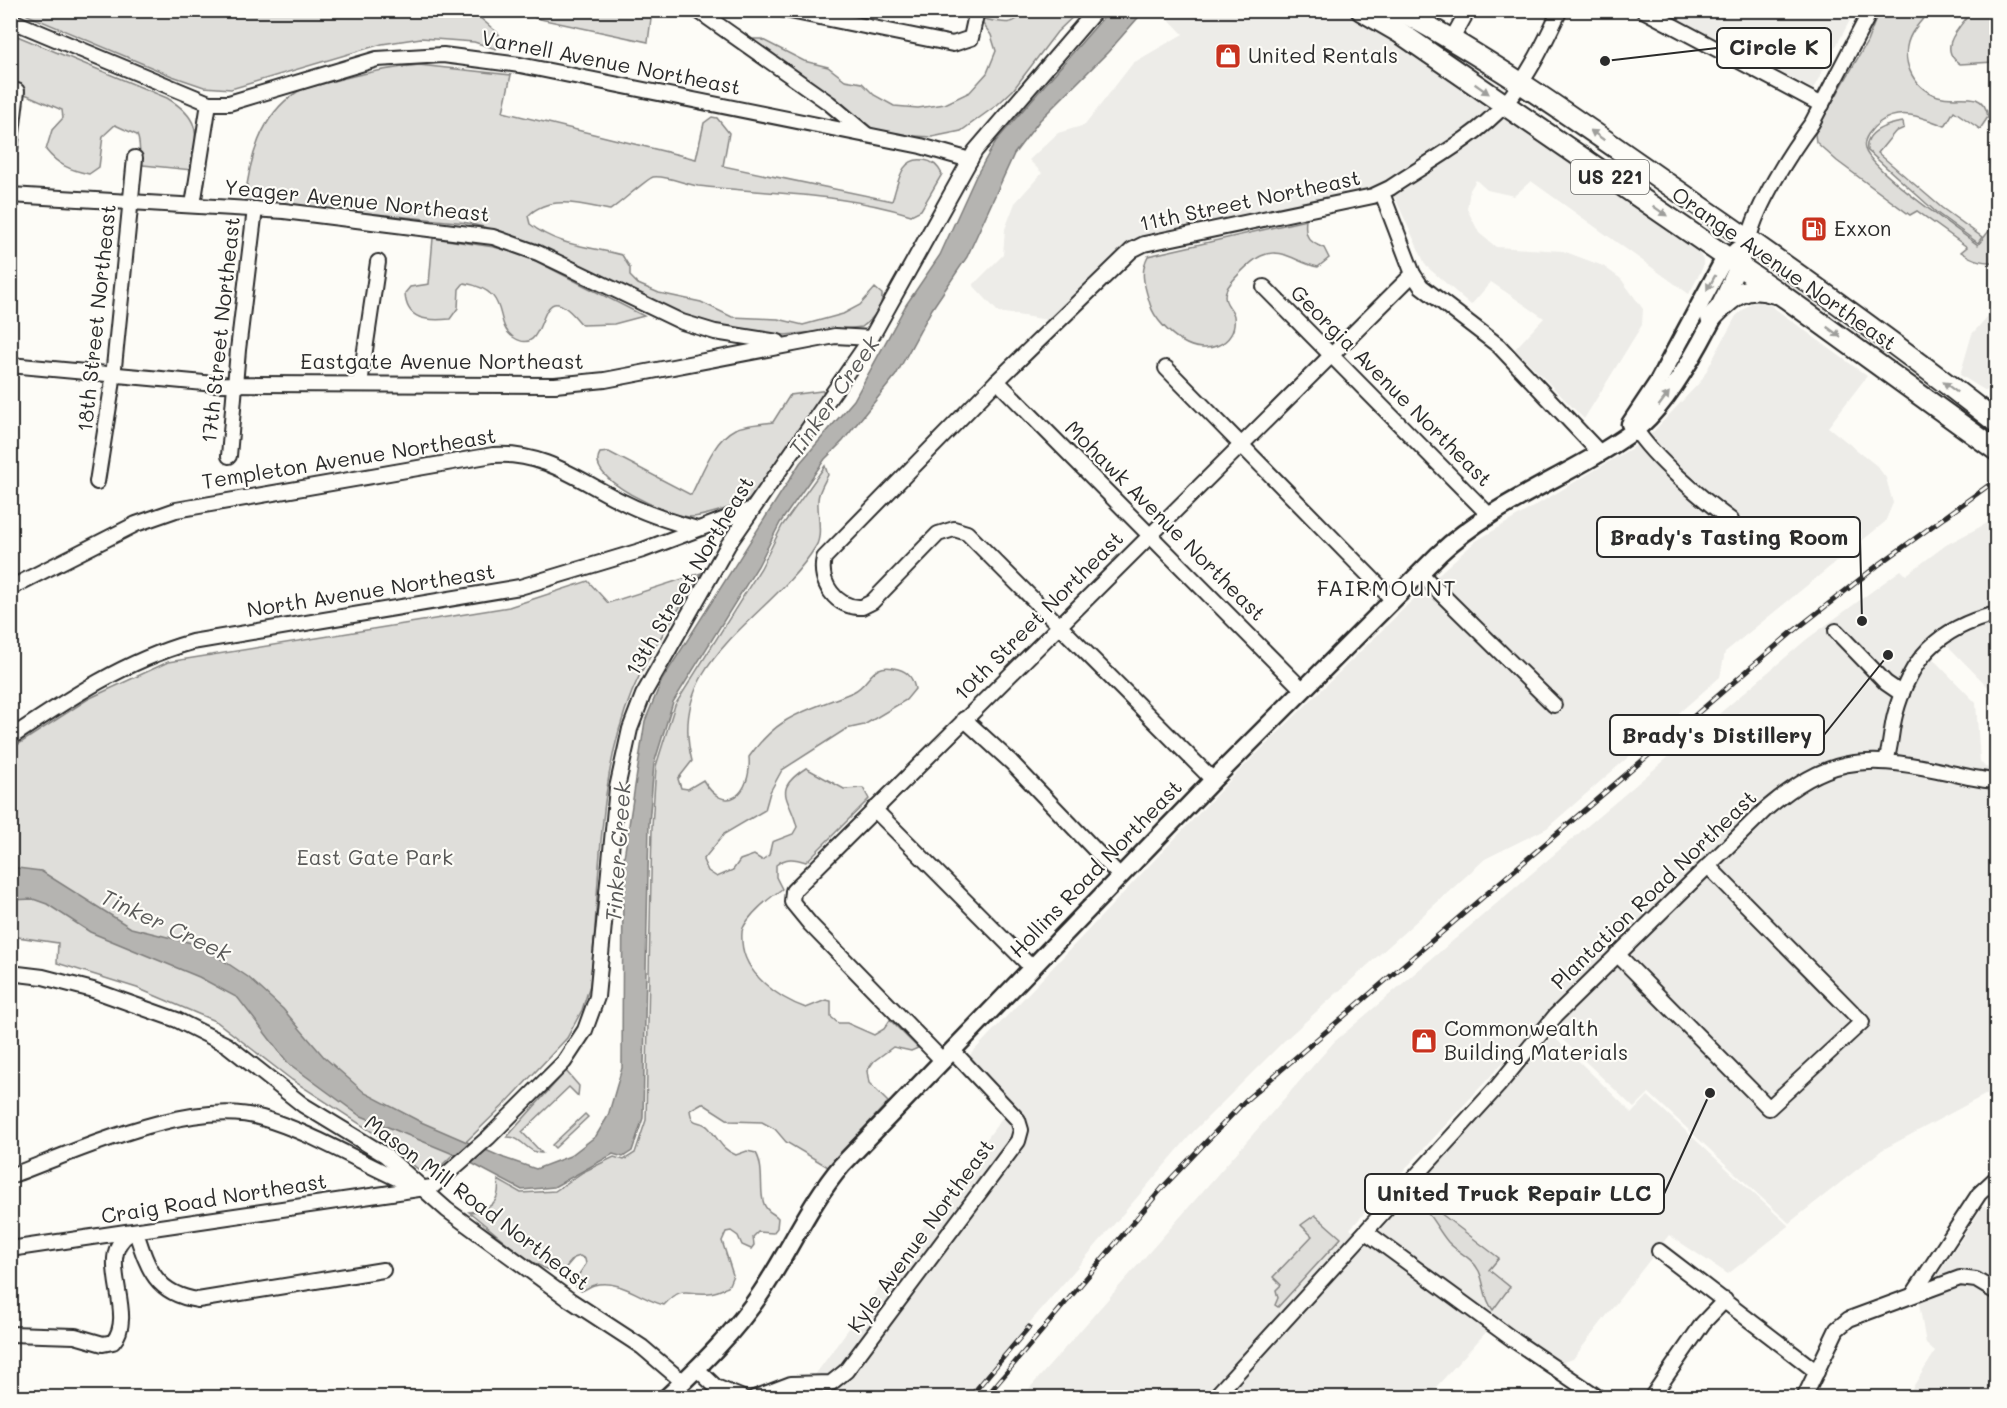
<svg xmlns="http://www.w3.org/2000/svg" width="2007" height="1408" viewBox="0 0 2007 1408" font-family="Mali,sans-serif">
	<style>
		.built { fill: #edece8 }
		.green { fill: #dfdeda; stroke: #858482; stroke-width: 1.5 }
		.water { fill: #b5b4b1; stroke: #7e7d7b; stroke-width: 1.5 }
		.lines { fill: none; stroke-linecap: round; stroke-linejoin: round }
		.minor-casing { stroke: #2b2b2b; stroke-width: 18 }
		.major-casing { stroke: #2b2b2b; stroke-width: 21 }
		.highway-casing { stroke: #2b2b2b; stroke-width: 24 }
		.minor { stroke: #fdfcf7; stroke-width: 14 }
		.major { stroke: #fdfcf7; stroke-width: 16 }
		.highway { stroke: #fdfcf7; stroke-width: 20 }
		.rail-casing { stroke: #2b2b2b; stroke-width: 5 }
		.rail { stroke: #fdfcf7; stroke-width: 3; stroke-dasharray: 9; stroke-linecap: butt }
		.oneway { fill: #9e9e9b }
		.labels { text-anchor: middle; stroke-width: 4.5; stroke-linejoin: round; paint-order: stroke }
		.shield { fill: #fdfcf7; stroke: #6a6a68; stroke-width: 1.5 }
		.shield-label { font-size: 20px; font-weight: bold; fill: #2b2b2b }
		.poi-label { font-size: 21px; fill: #2b2b2b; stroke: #fdfcf7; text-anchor: start }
		.street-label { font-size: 21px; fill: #2b2b2b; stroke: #fdfcf7 }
		.park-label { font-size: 21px; fill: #585857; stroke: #fdfcf7 }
		.water-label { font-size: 22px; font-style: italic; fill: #5b5b5a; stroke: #fdfcf7 }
		.neighbourhood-label { font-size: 22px; letter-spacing: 1.5px; fill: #2b2b2b; stroke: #fdfcf7 }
		.leader { fill: none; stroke: #2b2b2b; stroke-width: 2 }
		.callout-dot { fill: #2b2b2b; stroke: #fdfcf7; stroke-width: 2 }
		.callout { fill: #fdfcf7; stroke: #2b2b2b; stroke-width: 2 }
		.callout-label { font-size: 22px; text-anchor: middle; font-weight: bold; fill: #2b2b2b }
	</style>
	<rect width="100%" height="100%" fill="#fdfcf7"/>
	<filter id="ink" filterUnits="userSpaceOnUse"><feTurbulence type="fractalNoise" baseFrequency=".0167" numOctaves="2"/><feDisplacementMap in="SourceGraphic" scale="12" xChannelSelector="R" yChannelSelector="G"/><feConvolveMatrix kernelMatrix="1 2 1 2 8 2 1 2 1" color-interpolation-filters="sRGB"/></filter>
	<g filter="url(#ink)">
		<g class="built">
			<path d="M1160,10L1342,11L1411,51L1696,248L1703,260V267L1689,294L1531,181L1514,196L1487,190L1476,180L1470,190L1467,209L1479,233L1496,247L1563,251L1603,266L1621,279L1643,309L1642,325L1584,419L1515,349L1544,318L1491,282L1471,305L1426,266L1396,200L1384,183L1364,191L1139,237L1118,252L1048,320L998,312L973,285L1003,255L1005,229L1015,203L1042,173L1029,160L1058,133L1085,125L1133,63L1183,34Z"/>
			<path d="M1660,11L1855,10V11L1813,89Z"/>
			<path d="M1760,302L1770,305L1867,376L1828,427L1877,466L1886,478L1893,503L1885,522L1725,652L1720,677L1547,828L1485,859L1284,1041L1194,1131L966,1397H817L815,1375L1013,1103L969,1056L1236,774L1442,571L1476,541L1637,445L1652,433L1701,381L1736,316L1751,303Z"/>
			<path d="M1996,307V383L1986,391L1960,375L1972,334Z"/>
			<path d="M1995,519L1996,695L1947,645L1941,648L1933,659L1976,703L1980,761L1985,767L1996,769V1089L1882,1150L1789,1223L1649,1093L1634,1108L1542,1020L1350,1229L1488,1330L1427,1397L1021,1398L1334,1042L1807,639L1901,570L1906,575L1946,545Z"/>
			<path d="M1553,1036L1632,1113L1648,1096L1789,1226L1728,1274L1669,1235L1573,1359L1560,1363L1379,1231Z"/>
			<path d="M1984,1205L1996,1219V1397L1906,1398L1935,1352L1926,1344L1919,1303Z"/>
		</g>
		<g class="green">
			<path d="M1057,10L1079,11L1057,32L1013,90L997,105L961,131L932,137L898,135L871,128L755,43L754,39H761L804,61L828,67L845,80L862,83L874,95L894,106L918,108L945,104L970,92L987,73L996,51L991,35L983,24V19C1000,22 1015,28 1024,11Z"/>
			<path d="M24,11H472L499,34L500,45L496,49L474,42L421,38L382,44L231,89L204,87L172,76L27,15Z"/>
			<path d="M537,11H652L648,42L535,18Z"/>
			<path d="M1879,11H1929C1924,18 1917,25 1912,33C1898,57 1912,89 1938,96C1951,100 1964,96 1976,99C1984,102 1987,109 1988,117L1980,129L1954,111L1945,126C1924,118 1901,107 1880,122C1872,128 1862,139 1865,149C1872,171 1957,229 1978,245L1996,222V262C1982,263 1973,260 1961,252L1967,247L1917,211L1910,215L1837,161L1816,142L1815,134L1821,122L1867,42Z"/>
			<path d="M1972,11H1996V60L1994,62L1960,64C1936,48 1960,27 1972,11Z"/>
			<path d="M10,33L167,98C202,119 197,134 192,170L143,165C137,155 142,146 137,135L115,125L103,136L99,167L89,174C70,170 58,165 46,150L52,130L63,118L62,110L11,88Z"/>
			<path d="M419,65L511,75L503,112L696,159L704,123L712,117L717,118L729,133L723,166L892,201C898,185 900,156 924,160C933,161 938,166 942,174L921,210L911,215C842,193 770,194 698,186C684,184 666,175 653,177C648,178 618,205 610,210C584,205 549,194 528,216L530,224C557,246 589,246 622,255L630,268V276L638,284L659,293L701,302L732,317L778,319L803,325L843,314L860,305L875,288L882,294C883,307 872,320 862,327L785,335L725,328L674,313L504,232L467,223L245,201C249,161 260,115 297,92C308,86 325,84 337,80C364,73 390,68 419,65Z"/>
			<path d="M1903,122L1904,128L1895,132L1878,153L1942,208L1982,237L1978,243L1937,213L1867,150C1864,131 1888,124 1903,122Z"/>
			<path d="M1306,220C1304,237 1309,242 1324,248L1329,258L1318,267C1298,264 1282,246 1261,256C1252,260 1229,282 1226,291C1222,303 1232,307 1234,316C1238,347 1204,355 1183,342C1170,334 1154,319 1150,304C1145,287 1139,273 1148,256Z"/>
			<path d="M433,238L494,247L526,256L644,316L614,324L582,325C532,261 553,364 513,337C492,323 513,291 464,283L459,289L458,308L450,319C428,321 406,321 405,293L410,287L429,284Z"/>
			<path d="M829,390C818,405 756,497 747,501C736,506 700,518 689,517C670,515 583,480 600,453L609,452L691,495C702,474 713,440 735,429C746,424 761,424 773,422L790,395Z"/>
			<path d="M825,466L828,475C824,483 818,492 818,500C817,513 823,535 816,546C772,619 665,658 692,761L678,779L681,788L688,789L703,780C725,817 752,795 749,757C780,713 806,712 853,692C871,684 870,661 898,669C909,672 913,679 915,689L906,700L864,725L846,729L782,770L770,792L765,810L724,834L703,860L708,871L717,877L733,870L740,860L754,855L762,860L769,855L772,842L793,834L797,827C790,797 771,791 806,768L844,789L863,788L869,799L806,862C794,858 786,857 776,865V877L782,889C768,899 751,912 743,928C741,932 742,937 742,942C744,974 778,998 806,1008L826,1000L831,1001V1017L838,1023H847L874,1035L884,1029L890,1020L918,1048L911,1051L893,1047L874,1061L867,1071L869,1083L888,1102L828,1167L786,1142L775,1129L762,1122L730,1121L702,1103L690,1110C692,1128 700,1118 709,1128C719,1140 721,1149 736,1155L747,1151L756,1153C766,1170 757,1198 767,1209C770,1213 775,1214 778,1218L777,1228L773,1233L758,1232L753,1237L754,1245L751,1249L742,1245L738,1236L731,1231L726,1232L722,1241L733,1275L728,1287C722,1289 715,1293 709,1293C685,1295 684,1284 664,1305C642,1300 619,1278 594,1285C590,1286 585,1290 581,1291L576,1287L575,1280L586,1264L585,1259L580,1256L574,1258L561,1273C532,1270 493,1230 469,1212C490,1211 501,1202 498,1180L521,1193L555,1191L583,1172L614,1157L624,1160L635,1153L646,1120L652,826L656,766L675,705L761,568L782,526Z"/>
			<path d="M701,573C678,612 649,651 632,692C595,783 601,889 590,985L582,1010L567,1038L506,1103L440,1167L426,1171L418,1169L377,1135L292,1080L217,1022L137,988L57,963L58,943L11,936V749L88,699L168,662L509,607L588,581L608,603Z"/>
			<path d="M566,1071L579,1086L578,1096L569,1087L522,1132L542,1153C528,1154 522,1136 507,1137Z"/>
			<path d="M585,1114L588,1117L555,1148L552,1145Z"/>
			<path d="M1423,1200L1499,1258L1489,1270L1510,1287L1493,1310C1483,1297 1485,1284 1479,1271C1471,1256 1458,1253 1448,1242C1437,1229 1432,1215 1419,1204Z"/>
			<path d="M1315,1215L1341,1238L1278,1307L1275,1305L1278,1298L1276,1290L1281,1285L1273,1277L1312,1236L1301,1225Z"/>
		</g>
		<path class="water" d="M1109,11H1144L1108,52L1040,120L1014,154L967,257L932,309L896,375L843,441L825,459L780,523L758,566L673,702L654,764L649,824L643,1118L632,1151L623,1157L613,1154L554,1187L522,1190L458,1156L359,1115L288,1063L238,998L199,977L90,932L47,904L33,899L11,900L10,867L41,871L131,928L200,945L248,977L283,1009L324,1057L365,1093L421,1122L504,1158L536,1169L570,1156L596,1136L608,1116L622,1068L623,864L645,721L662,680L800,463L854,400L906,305L940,255L976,176L996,141Z"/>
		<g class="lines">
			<defs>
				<g id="minor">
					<path d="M697,10L829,103L867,135"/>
					<path d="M785,10L953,44L971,38L977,10"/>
					<path d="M1643,10L1822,105"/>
					<path d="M10,20L209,103H229L377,59L443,55L520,65L921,146L970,160"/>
					<path d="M1452,39L1468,10"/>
					<path d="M10,150L17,91"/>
					<path d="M1382,193L1413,274L1421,286L1499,346L1599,452"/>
					<path d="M10,195L284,211L493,237L538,253L682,322L715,332L778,342"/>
					<path d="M193,205L209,103"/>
					<path d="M1749,239C1756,206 1791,151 1812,123L1871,10"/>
					<path d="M1264,287L1488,514"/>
					<path d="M10,365L215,384L555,385L605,380L835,336L871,338"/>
					<path d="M1166,368L1393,600"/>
					<path d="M997,381L1303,690"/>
					<path d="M360,384L378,262"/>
					<path d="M1636,430C1654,458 1703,500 1731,520"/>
					<path d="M229,456L238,350L255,209"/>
					<path d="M97,482L112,387L135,158"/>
					<path d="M1420,573L1554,705"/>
					<path d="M10,588L136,524L176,510L493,455C543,451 580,481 623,502C646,514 672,522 697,529"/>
					<path d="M1836,631L1886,683L1902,694"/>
					<path d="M964,719L1011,762L1120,876"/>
					<path d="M10,738C68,699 124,661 192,642L520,587L643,550L752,509"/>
					<path d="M1886,761C1891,746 1891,730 1895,715C1910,658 1938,628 1996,614"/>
					<path d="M1213,780L967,533L954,529L938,534L872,602L862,607C836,609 818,582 824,558L997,381L1132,250L1144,244L1373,196L1390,188C1425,164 1476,137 1503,106C1528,78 1544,44 1560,10"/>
					<path d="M874,809L1032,968"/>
					<path d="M1617,954L1769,1108L1862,1022L1708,866"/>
					<path d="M10,973L43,977L93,990L177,1020L227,1045L303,1105L385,1155L447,1210L570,1300L642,1347L683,1382"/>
					<path d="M943,1061L810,924L792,902L793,891L1413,274"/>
					<path d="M10,1176C78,1151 191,1097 262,1118C314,1133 362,1164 412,1185"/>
					<path d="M136,1232C148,1269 156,1294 198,1300L383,1270"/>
					<path d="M1366,1232L1515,1341L1599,1398"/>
					<path d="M10,1249L432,1187L489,1137L564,1062L585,1030L597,997L617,788L630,729L643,695L728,545L871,338L975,151L1096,10"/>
					<path d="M1659,1251L1817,1372"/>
					<path d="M1914,1293L1979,1194L1996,1178"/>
					<path d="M10,1334L75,1336L103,1344L113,1342C138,1314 94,1256 129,1234"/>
					<path d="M696,1368L716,1387L743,1398"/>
					<path d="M754,1398L791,1384L831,1383L846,1371L1018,1141L1021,1130L1018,1120L953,1051"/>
					<path d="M1214,1398L1498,1086L1556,1015L1766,809C1827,758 1862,754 1937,770C1957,774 1977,780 1996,781"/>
					<path d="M1651,1398L1703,1323L1725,1300"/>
					<path d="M1804,1398L1837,1329L1849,1319L1960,1278L1976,1280L1996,1292"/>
				</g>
				<g id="major">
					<path d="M1630,424L1658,382L1721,265L1737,250"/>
					<path d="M666,1398C700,1366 735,1332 761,1293C790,1250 809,1204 842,1165L1213,780L1439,554C1496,500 1572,476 1635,430C1677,400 1730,289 1749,239"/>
				</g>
				<g id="highway">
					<path d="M1361,10L1399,32L1786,298L1996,450"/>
					<path d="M1399,10C1492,60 1576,120 1662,180C1776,258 1888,337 1996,422"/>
					<path d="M1711,318C1730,298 1745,282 1775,293"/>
				</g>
			</defs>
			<use href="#minor" class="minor-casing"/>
			<use href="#major" class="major-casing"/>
			<use href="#highway" class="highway-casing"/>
			<use href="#minor" class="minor"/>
			<use href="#major" class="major"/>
			<use href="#highway" class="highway"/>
			<defs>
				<g id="rail">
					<path d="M969,1398L1029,1327"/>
					<path d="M985,1398L1164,1186L1246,1100L1790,634L1877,566L1996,480"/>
				</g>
			</defs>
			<use href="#rail" class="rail-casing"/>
			<use href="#rail" class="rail"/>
		</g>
		<defs><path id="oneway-solid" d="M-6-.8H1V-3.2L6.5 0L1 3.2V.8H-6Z" transform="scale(1.5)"/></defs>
		<g class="oneway">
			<use href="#oneway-solid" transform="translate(1482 89) rotate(35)"/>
			<use href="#oneway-solid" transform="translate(1597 135) rotate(-145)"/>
			<use href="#oneway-solid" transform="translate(1660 211) rotate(35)"/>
			<use href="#oneway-solid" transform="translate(1711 283) rotate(119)"/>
			<use href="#oneway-solid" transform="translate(1834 332) rotate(36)"/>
			<use href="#oneway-solid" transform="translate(1950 387) rotate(-143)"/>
			<use href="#oneway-solid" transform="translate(1664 399) rotate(-53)"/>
		</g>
	</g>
	<defs>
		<symbol id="shop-square" viewBox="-11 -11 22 22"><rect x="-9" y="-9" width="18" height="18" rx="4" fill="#c8321e" stroke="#fdfcf7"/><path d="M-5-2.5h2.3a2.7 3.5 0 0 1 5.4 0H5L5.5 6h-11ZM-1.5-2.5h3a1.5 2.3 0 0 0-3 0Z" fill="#fff"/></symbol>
		<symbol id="fuel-square" viewBox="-11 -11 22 22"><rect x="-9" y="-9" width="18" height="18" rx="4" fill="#c8321e" stroke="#fdfcf7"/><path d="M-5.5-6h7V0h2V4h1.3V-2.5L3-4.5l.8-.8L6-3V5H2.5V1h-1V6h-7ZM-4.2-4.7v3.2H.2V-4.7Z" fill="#fff"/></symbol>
	</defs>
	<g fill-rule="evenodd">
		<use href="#shop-square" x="1213" y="41" width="30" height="30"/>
		<use href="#fuel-square" x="1799" y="214" width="30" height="30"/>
		<use href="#shop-square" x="1409" y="1026" width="30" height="30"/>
	</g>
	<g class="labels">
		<rect class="shield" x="1571" y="160" width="78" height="34" rx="4.5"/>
		<g class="shield-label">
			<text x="1610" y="184">US 221</text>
		</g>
		<g class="poi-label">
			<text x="1248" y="63">United Rentals</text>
			<text x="1834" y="236">Exxon</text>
			<text x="1444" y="1036">Commonwealth<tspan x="1444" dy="24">Building Materials</tspan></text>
		</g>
		<g class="street-label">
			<text transform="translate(611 63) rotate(11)" y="7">Varnell Avenue Northeast</text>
			<text transform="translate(357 201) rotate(6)" y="7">Yeager Avenue Northeast</text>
			<text transform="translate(1250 201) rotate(-12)" y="7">11th Street Northeast</text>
			<text transform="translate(1784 269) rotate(35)" y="7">Orange Avenue Northeast</text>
			<text transform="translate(97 318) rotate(-84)" y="7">18th Street Northeast</text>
			<text transform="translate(221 330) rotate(-84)" y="7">17th Street Northeast</text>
			<text x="442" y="369">Eastgate Avenue Northeast</text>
			<text transform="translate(1391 386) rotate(45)" y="7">Georgia Avenue Northeast</text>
			<text transform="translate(349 459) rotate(-9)" y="7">Templeton Avenue Northeast</text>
			<text transform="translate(1165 521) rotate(45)" y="7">Mohawk Avenue Northeast</text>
			<text transform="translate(690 576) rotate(-59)" y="7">13th Street Northeast</text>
			<text transform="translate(371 591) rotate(-9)" y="7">North Avenue Northeast</text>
			<text transform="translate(1039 616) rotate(-45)" y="7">10th Street Northeast</text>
			<text transform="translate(1096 869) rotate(-46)" y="7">Hollins Road Northeast</text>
			<text transform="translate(1654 890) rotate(-44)" y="7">Plantation Road Northeast</text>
			<text transform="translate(214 1199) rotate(-9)" y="7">Craig Road Northeast</text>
			<text transform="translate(477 1203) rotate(37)" y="7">Mason Mill Road Northeast</text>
			<text transform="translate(921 1236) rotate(-54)" y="7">Kyle Avenue Northeast</text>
		</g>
		<g class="park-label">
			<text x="375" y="865">East Gate Park</text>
		</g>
		<g class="water-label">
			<text transform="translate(834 396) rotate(-55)" y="8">Tinker Creek</text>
			<text transform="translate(618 852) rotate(-86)" y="8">Tinker Creek</text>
			<text transform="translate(166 925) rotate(25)" y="8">Tinker Creek</text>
		</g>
		<g class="neighbourhood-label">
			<text x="1387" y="596">FAIRMOUNT</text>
		</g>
	</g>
	<path class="leader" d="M1605 61L1717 48M1862 621L1860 537M1888 655L1824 735M1710 1093L1664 1194"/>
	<g class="callout-dot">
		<circle cx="1605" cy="61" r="6"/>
		<circle cx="1862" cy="621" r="6"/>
		<circle cx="1888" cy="655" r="6"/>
		<circle cx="1710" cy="1093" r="6"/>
	</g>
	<g class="callout">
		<rect x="1717" y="28" width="114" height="40" rx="6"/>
		<rect x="1597" y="517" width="263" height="40" rx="6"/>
		<rect x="1610" y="715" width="214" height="40" rx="6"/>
		<rect x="1365" y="1174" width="299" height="40" rx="6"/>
	</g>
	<g class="callout-label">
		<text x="1774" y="55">Circle K</text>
		<text x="1729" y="545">Brady's Tasting Room</text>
		<text x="1717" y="743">Brady's Distillery</text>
		<text x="1514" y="1201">United Truck Repair LLC</text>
	</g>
	<rect width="2007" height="1408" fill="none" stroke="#fdfcf7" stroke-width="36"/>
	<rect x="18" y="18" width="1971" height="1372" fill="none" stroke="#2b2b2b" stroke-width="2" filter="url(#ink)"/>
</svg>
